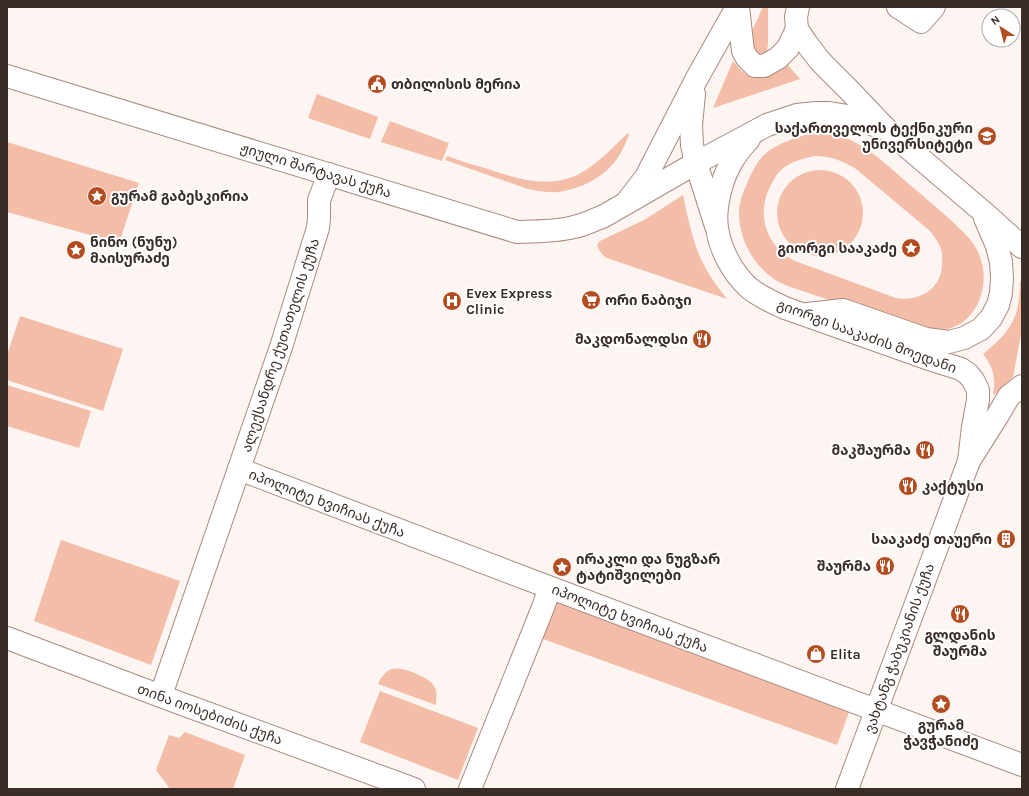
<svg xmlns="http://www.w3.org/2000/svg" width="1029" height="796" viewBox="0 0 1029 796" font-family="Karla,'Noto Sans Georgian',sans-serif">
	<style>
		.green { fill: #f3bda8; fill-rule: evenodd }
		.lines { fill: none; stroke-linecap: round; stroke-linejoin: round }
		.street-casing { stroke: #aa8a7e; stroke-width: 24 }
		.secondary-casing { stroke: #aa8a7e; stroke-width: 24 }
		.primary-casing { stroke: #aa8a7e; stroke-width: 24 }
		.street { stroke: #fff; stroke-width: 22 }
		.secondary { stroke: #fff; stroke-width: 22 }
		.primary { stroke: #fff; stroke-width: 22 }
		.labels { text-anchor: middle; stroke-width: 4; stroke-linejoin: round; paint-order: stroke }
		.poi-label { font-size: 14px; font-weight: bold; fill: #3a2d28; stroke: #fff; text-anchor: start }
		.street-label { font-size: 14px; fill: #3a2d28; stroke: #fff }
	</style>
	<rect width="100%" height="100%" fill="#fcf5f2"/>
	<g class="green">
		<path d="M763,7H768V44L767,51L762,55L755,53L750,35Z"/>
		<path d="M733,61C737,65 740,70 744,73C758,84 777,75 787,64L800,79L713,108Z"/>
		<path d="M317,94L378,117L370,139L308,118Z"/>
		<path d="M390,121L449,143L442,161L381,142Z"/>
		<path d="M628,133L629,135C625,145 620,156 613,164C599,180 579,189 559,192C549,193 538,191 528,189L445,160L447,156C460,161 474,165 488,169C517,179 550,189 579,174C598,164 613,147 628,133Z"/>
		<path d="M812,133C828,134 844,135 858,144C877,155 894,171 910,185C926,198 941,211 956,225C963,232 971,239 976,248C989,271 986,304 963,322C956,327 944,331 935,331C929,332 923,331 917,330L785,285C781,283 777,281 774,279C752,264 738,237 739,210C740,200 744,190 748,181C752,172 757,162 764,155C777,143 795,138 812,133ZM814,156C831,156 841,160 856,169L930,231C934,237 939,242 941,249C943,255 942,260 942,265C941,290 918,302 896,298L795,261C768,248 756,217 769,189C772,183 775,176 780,171C789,162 802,159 814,156Z"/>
		<path d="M7,142L139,183L119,243L7,212Z"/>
		<circle cx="820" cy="213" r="43"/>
		<path d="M683,195C688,219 694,248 706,269C712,280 720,290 727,299L607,258C602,255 599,251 597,245L600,241L644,220Z"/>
		<path d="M1020,281L1022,283V329L1013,377L994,395L993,394C996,377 993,367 983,354C1011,332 1020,317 1020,281Z"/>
		<path d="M20,316L123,349L103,411L7,380V355Z"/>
		<path d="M7,385L91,411L79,448L7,426Z"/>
		<path d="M61,540L180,581L151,665L34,621Z"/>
		<path d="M558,598L852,704L837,745L543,639Z"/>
		<path d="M391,669C394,669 398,668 401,669C409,670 430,678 434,686C438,691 436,699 436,705L378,684C381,677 384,673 391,669Z"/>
		<path d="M380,691L478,728L458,780L360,742Z"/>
		<path d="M185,732L245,755L233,789H170L156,770L169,735L179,738Z"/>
	</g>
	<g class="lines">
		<defs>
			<g id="street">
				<path d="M898,7L921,22L934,7"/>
				<path d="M239,469L530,580L1022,765"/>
				<path d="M7,638L174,701L414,789"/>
				<path d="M161,695L281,347L318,228L319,219V200L329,174"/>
				<path d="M470,789L542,610L550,588"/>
			</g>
			<g id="secondary">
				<path d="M738,7L743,51L747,58L755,66H764L778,58L788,48L797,29"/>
				<path d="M798,7L796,17L797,29L807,44L820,61L849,90L886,129"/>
				<path d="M694,94L691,125L692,145L696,163L716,226"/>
				<path d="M626,203L646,177L697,78L737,7"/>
			</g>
			<g id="primary">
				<path d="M7,76L517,232C536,231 556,232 574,227C584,225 594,220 604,216L696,163L767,125L797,115L816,113H829L848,116L886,129L982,211L1022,247"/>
				<path d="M749,139C744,145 738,151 734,158C722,176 714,207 717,228C720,249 732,272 748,287C758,296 772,302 785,308L929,359L961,369L968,374L973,380L978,390V400L973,427L969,461"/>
				<path d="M808,314L843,310L926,339L949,342L964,338L981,329L991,318L998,305L1001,293L1002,278L1001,262L997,246L985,218"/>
				<path d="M847,789L969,461L998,415L1009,396L1022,386"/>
			</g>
		</defs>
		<use href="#street" class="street-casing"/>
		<use href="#secondary" class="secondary-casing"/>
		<use href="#primary" class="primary-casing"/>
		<use href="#street" class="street"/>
		<use href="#secondary" class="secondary"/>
		<use href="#primary" class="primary"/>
	</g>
	<defs>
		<symbol id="civic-disc" viewBox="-11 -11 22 22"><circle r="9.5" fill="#b34d21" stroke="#fff"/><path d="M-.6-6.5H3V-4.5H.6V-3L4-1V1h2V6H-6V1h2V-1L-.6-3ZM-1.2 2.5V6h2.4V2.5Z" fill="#fff"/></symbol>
		<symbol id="university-disc" viewBox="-11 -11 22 22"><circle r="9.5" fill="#b34d21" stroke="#fff"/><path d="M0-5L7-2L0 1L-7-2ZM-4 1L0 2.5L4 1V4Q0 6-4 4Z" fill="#fff"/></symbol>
		<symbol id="sight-disc" viewBox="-11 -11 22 22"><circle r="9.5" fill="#b34d21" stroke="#fff"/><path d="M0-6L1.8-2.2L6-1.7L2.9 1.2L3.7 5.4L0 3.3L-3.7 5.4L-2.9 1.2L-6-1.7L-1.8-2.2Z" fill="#fff"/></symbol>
		<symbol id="supermarket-disc" viewBox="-11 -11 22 22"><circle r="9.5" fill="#b34d21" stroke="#fff"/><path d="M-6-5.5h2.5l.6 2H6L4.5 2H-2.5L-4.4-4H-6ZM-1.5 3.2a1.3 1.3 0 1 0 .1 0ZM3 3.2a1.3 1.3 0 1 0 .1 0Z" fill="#fff"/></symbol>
		<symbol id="hospital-disc" viewBox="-11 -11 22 22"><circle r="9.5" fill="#b34d21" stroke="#fff"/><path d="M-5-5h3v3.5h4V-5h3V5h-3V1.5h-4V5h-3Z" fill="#fff"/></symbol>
		<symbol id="restaurant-disc" viewBox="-11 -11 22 22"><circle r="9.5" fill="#b34d21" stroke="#fff"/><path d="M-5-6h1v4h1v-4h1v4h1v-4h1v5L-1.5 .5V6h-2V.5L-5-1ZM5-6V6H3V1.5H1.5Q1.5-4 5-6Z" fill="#fff"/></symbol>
		<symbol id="building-disc" viewBox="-11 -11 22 22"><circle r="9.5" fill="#b34d21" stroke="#fff"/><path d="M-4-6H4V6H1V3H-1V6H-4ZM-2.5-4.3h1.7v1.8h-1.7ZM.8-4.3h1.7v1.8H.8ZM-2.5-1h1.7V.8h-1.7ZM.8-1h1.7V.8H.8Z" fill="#fff"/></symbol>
		<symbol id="shop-disc" viewBox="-11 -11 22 22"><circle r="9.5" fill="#b34d21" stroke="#fff"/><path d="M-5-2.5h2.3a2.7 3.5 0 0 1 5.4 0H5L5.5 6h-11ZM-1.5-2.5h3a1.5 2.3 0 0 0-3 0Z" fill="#fff"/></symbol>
	</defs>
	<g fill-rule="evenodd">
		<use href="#civic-disc" x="366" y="73" width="22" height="22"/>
		<use href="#university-disc" x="976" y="125" width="22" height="22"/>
		<use href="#sight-disc" x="86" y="185" width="22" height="22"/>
		<use href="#sight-disc" x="900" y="237" width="22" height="22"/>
		<use href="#sight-disc" x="65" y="239" width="22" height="22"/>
		<use href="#supermarket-disc" x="580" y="289" width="22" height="22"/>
		<use href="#hospital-disc" x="441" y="290" width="22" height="22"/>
		<use href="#restaurant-disc" x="691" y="328" width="22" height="22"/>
		<use href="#restaurant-disc" x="914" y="439" width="22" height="22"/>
		<use href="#restaurant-disc" x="897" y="475" width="22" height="22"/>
		<use href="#building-disc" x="995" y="528" width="22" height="22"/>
		<use href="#restaurant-disc" x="874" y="555" width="22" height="22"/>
		<use href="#sight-disc" x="551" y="556" width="22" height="22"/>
		<use href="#restaurant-disc" x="949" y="603" width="22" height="22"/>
		<use href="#shop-disc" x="805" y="643" width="22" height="22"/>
		<use href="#sight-disc" x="930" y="693" width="22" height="22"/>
	</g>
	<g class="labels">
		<g class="poi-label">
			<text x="391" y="89">თბილისის მერია</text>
			<text x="973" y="133" text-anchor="end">საქართველოს ტექნიკური<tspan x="973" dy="16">უნივერსიტეტი</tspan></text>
			<text x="111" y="201">გურამ გაბესკირია</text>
			<text x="90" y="247">ნინო (ნუნუ)<tspan x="90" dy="16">მაისურაძე</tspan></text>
			<text x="897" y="253" text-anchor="end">გიორგი სააკაძე</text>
			<text x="466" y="298">Evex Express<tspan x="466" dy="16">Clinic</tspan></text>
			<text x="605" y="305">ორი ნაბიჯი</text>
			<text x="688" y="344" text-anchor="end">მაკდონალდსი</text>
			<text x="911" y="455" text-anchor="end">მაკშაურმა</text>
			<text x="922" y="491">კაქტუსი</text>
			<text x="992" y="544" text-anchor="end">სააკაძე თაუერი</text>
			<text x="576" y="564">ირაკლი და ნუგზარ<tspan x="576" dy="16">ტატიშვილები</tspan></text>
			<text x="871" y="571" text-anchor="end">შაურმა</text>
			<text x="960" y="640" text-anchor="middle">გლდანის<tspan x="960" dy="16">შაურმა</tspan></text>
			<text x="830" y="659">Elita</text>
			<text x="941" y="730" text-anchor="middle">გურამ<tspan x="941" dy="16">ჭავჭანიძე</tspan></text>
		</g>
		<g class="street-label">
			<text transform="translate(316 170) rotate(17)" y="5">ჟიული შარტავას ქუჩა</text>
			<text transform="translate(867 336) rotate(20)" y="5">გიორგი სააკაძის მოედანი</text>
			<text transform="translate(280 345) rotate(-72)" y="5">ალექსანდრე ქუთათელის ქუჩა</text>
			<text transform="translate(327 503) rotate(21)" y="5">იპოლიტე ხვიჩიას ქუჩა</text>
			<text transform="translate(630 618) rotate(21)" y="5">იპოლიტე ხვიჩიას ქუჩა</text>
			<text transform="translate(899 648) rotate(-70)" y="5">ვახტანგ ჭაბუკიანის ქუჩა</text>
			<text transform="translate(210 714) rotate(20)" y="5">თინა იოსებიძის ქუჩა</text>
		</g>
	</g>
	<rect width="1029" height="796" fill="none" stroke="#3a2d28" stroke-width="16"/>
	<g transform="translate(1001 28) rotate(324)"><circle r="19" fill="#ffffff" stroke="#b0aba9"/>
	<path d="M0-3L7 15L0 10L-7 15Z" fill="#b34d21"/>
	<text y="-6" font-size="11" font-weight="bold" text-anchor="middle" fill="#3a2d28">N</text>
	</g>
</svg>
